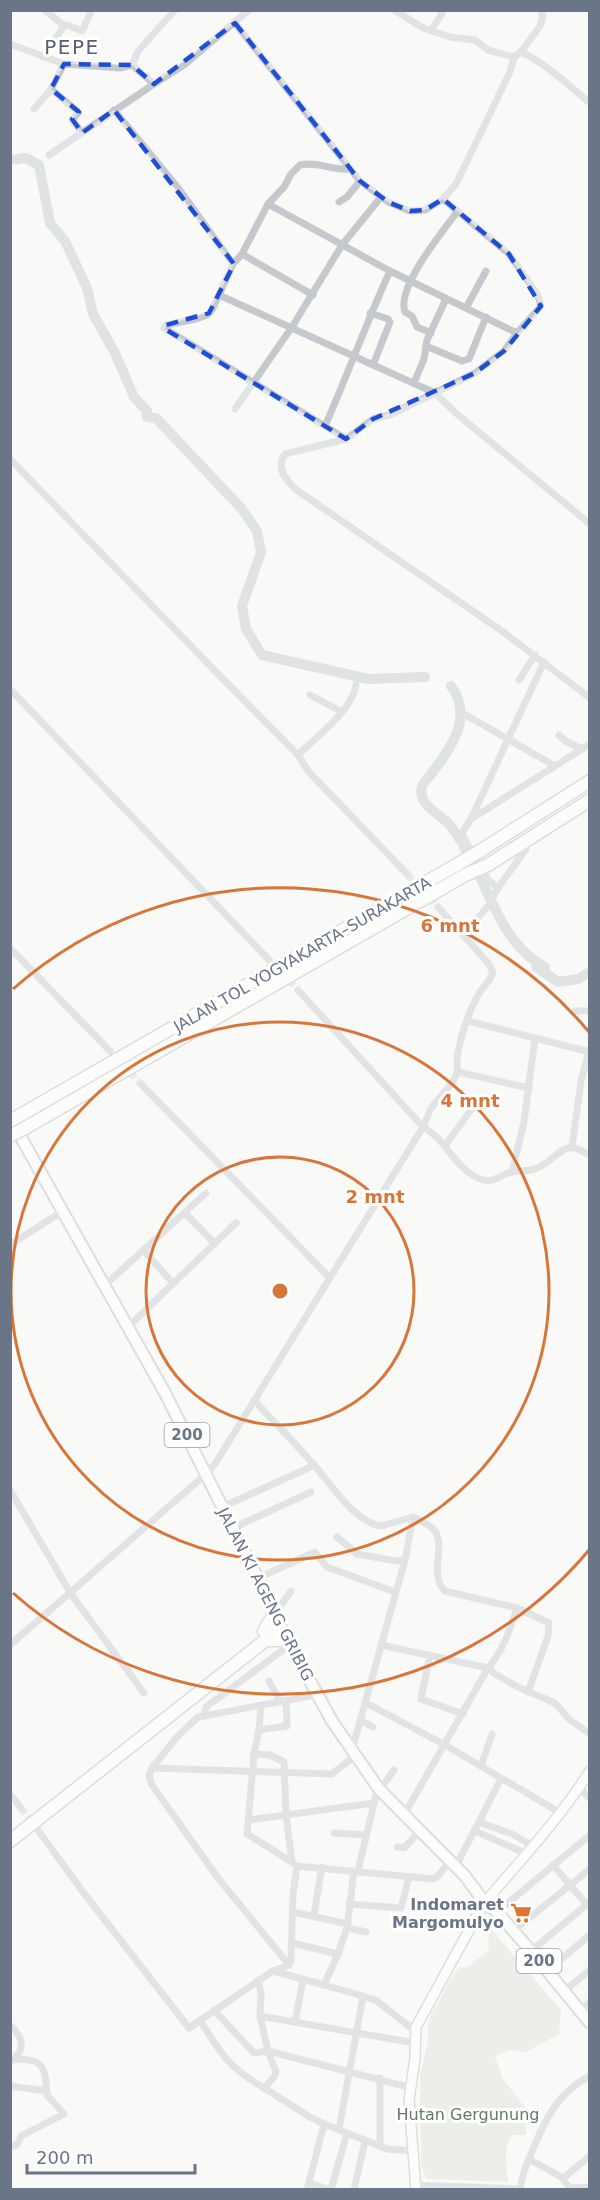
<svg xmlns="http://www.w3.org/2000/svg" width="600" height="2200" viewBox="0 0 600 2200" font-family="'DejaVu Sans',sans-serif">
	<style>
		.green { fill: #dae0d8 }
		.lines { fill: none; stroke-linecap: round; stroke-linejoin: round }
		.river { stroke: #c0c7cd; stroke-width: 10 }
		.street-tunnel { stroke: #d5d8db; stroke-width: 7; stroke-dasharray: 7 3.5; stroke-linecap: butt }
		.secondary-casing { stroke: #b8bbc1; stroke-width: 12 }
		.primary-casing { stroke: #b8bbc0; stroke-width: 14 }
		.highway-casing { stroke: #b8babe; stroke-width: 15 }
		.street { stroke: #c5c8cc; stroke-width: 7 }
		.secondary { stroke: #fff; stroke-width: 9 }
		.primary { stroke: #fff; stroke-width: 10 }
		.highway { stroke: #fff; stroke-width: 12 }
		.highway-bridge-casing { stroke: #b8babe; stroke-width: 15; stroke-linecap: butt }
		.highway-bridge { stroke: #fff; stroke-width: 12 }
		.marked { fill: none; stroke: #1d4ed8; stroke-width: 4.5; stroke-dasharray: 12 8; stroke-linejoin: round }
		.ring { fill: none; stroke: #d77638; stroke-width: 3 }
		.labels { text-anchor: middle; stroke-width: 6; stroke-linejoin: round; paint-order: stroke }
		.shield { fill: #fff; stroke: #979eab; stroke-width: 1.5 }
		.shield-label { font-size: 15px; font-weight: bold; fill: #6a7587 }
		.street-label { font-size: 16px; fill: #6a7587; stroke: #fff }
		.poi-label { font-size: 16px; font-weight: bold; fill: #6a7587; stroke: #fff; text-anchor: end }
		.park-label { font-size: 16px; fill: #657964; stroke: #fff }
		.quarter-label { font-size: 20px; letter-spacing: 1.5px; fill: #57606c; stroke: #fff }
		.centre { fill: #d77638; stroke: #fff; stroke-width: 3 }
		.ring-label { font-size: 18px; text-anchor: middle; font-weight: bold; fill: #d77638; stroke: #fff; stroke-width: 6; stroke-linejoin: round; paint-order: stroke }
	</style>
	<rect width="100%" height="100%" fill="#f9f9f7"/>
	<path class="green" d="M491,1929L561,2010L559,2034L526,2052L511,2050L495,2056L503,2079L526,2109V2135H513C502,2147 507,2167 508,2182L426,2179L421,2165L420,2073L427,2046L429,2019L455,1972L460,1967H468L489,1949L488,1938Z"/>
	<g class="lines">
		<g class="river">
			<path d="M10,160L26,158L39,165L50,223L65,241L87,288L93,314L115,353L134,397L147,411V417L156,418L241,508L257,531L261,552L242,606L246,629L262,655L368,679L425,677"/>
			<path d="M451,686C477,720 444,758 423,784C415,803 437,812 448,823C455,831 461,841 466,850C490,890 501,944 545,967"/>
			<path d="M536,967L558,982L578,979L590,972"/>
		</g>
		<g class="street-tunnel">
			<path d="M408,875L438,907"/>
			<path d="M275,965L298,990"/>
			<path d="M116,1057L141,1084"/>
			<path d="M21,1808L33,1824"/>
		</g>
		<defs>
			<g id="secondary">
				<path d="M485,1902C521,1860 560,1818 590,1771"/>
				<path d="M416,2190L409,2100L415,2058L416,2027L485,1901"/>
			</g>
			<path id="primary" d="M10,1118L165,1393L258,1578L278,1623L332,1721L379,1789L465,1876L485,1903L497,1912L531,1951L590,2023"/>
			<g id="highway">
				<path d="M480,851L590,781"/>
				<path d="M488,865L590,800"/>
				<path d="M17,1117L458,864"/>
				<path d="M25,1128L465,875"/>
				<path d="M264,1631L274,1615"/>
				<path d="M267,1640H288"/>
				<path d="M10,1841L281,1628"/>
			</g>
		</defs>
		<use href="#secondary" class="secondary-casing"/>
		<use href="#primary" class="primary-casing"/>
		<use href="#highway" class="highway-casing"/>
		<g class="street">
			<path d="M45,10L64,26"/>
			<path d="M394,10L423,28L450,37L475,40L488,50L514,57L521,52C548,65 567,84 590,103"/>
			<path d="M235,23L360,181L388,202L410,211L425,210L443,199L456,184L510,72L514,57"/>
			<path d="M431,31L444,10"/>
			<path d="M10,44L64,64L120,68L132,65L154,84L184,65L249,10"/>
			<path d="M521,52L540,26L543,16L540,10"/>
			<path d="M43,57L64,26L67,25L82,31L92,10"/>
			<path d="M132,65L138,51L175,10"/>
			<path d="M51,89L77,111L78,113L72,120L82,133"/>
			<path d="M34,109L51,89L64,64"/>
			<path d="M114,110L179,189L233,264"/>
			<path d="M49,155L154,84"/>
			<path d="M443,199L509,254L538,295L541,306L517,333L504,351L475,373L390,415L373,419L346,439L285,454C275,468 287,482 298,491L502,631L590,698"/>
			<path d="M339,202L347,197L360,181"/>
			<path d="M268,204L390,271L517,333"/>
			<path d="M242,254L313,295"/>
			<path d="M219,295L435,393L457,414L590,524"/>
			<path d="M466,308L486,271"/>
			<path d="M370,313L388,319L390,322L373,365"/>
			<path d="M431,333L417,327L412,316L405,312C396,288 442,232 457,212"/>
			<path d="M426,346L462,361L469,359L486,317"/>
			<path d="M414,383L424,359L427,340L446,299"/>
			<path d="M235,409L292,327L342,245L381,197"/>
			<path d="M325,426C348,374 367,321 390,271"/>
			<path d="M346,439L164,328L166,325L196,319L207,315L212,310L233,264L242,254L268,204L284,187L291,174L300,165C317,161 333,171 350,169"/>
			<path d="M10,459L223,679L298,755L308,771L408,875"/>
			<path d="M519,680L535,655"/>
			<path d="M10,689L270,961"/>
			<path d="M310,695L342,712"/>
			<path d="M464,714L555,766"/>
			<path d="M559,735L567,742L582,749"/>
			<path d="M298,755C316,737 352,711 356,685"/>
			<path d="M471,819L590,744"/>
			<path d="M498,888L526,849"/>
			<path d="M464,935L488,906L498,888L488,880L463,836V831L471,819L544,662"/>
			<path d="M10,948L110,1051"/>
			<path d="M298,990L423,1127L431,1108L452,1083L458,1072C453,1054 468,1014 477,997C482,988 489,982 493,973L489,964L438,907"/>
			<path d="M575,1011H590"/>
			<path d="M468,1021L590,1052"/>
			<path d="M458,1072L529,1088"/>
			<path d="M141,1084L329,1277"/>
			<path d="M445,1146L473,1107"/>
			<path d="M572,1147L581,1081L589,1051"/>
			<path d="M512,1172L524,1122L535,1038"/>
			<path d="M185,1213L215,1244"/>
			<path d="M10,1245L63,1211"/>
			<path d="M144,1251L173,1283"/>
			<path d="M104,1286L206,1193"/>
			<path d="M129,1326L236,1223"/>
			<path d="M254,1400C274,1422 295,1443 314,1465C331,1484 354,1522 381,1526L413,1517C421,1521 429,1524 434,1530C447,1545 428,1575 445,1591L517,1608L549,1623L548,1636L528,1692"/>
			<path d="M10,1490L71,1594L144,1693"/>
			<path d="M222,1507L315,1465"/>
			<path d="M233,1528L311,1492"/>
			<path d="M337,1537L357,1554L397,1561L405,1560"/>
			<path d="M258,1578L315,1552L327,1567L395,1592"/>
			<path d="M274,1615L291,1591"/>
			<path d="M10,1645L206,1474L215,1464L423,1127C448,1140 455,1172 484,1180C493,1182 498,1177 506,1174C516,1169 527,1173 537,1168C549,1164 557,1151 568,1148C576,1146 583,1152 590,1155"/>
			<path d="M381,1645L488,1668L495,1674L518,1687L555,1703L570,1720L590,1734"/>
			<path d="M430,1655L421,1699L463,1714"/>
			<path d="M269,1681L280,1701"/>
			<path d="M366,1703L445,1745L559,1812"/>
			<path d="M261,1705L259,1730L254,1754L247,1834L292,1862"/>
			<path d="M204,1716L206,1707L291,1644"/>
			<path d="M360,1720L373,1727"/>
			<path d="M259,1730L287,1726L286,1700"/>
			<path d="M352,1750L405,1560L413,1517"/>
			<path d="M481,1766L492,1734"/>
			<path d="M152,1768L332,1774L356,1755"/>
			<path d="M579,1787L590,1799"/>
			<path d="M10,1794L21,1808"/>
			<path d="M404,1815L488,1668C503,1651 510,1630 517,1608"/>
			<path d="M249,1820L374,1803"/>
			<path d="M479,1822L512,1834L533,1846"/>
			<path d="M35,1826L83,1892L189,2028L273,1971L289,1965L291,1960L293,1894L297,1866L292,1862L286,1815L284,1762L270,1755L254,1754"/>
			<path d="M475,1831L527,1854"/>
			<path d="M334,1833L366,1835"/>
			<path d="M397,1847L404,1848L420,1831"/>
			<path d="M553,1865L588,1906"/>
			<path d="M297,1866L433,1879L438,1876L450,1861"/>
			<path d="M456,1866L501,1779"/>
			<path d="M358,1871L376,1795L394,1770"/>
			<path d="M349,1904L401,1908L409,1877"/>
			<path d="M293,1912L348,1924"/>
			<path d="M497,1912L590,1835"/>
			<path d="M314,1915L322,1867"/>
			<path d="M347,1928L366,1932"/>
			<path d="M513,1931L590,1869"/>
			<path d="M292,1943L338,1954L347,1928L354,1871"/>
			<path d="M531,1951L590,1902"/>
			<path d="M289,1965L218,1878L152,1785L149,1775L152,1768L177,1737L198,1717L316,1695"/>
			<path d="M273,1971L324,1985L338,1954"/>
			<path d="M547,1971L590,1935"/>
			<path d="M258,1980L261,1993L260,2016L415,2043"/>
			<path d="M324,1985L363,1996L339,2129"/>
			<path d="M564,1991L590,1970"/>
			<path d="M363,1996L377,2001L415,2031"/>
			<path d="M579,2010L590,2002"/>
			<path d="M260,2016L268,2051L412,2088"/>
			<path d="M200,2020C220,2053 229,2068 264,2088L274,2077L276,2072L268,2051L254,2053L214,2010"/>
			<path d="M295,2022L303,1980"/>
			<path d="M10,2025C24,2038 26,2050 10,2062"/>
			<path d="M380,2078V2146"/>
			<path d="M10,2086L46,2091"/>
			<path d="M264,2088L310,2117L324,2124"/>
			<path d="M10,2147L17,2145L21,2136L64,2114L47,2095C46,2084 47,2068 36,2062C31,2059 21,2060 15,2059"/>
			<path d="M529,2159L563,2178L567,2185L572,2188L590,2187"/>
			<path d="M563,2178L590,2156"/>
			<path d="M309,2183L331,2190L347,2133"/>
			<path d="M416,2185L520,2189"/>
			<path d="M10,2189L11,2190"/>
			<path d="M307,2190L324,2124L387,2149L413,2151"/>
			<path d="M354,2190L365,2141"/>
			<path d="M520,2190C522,2175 527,2162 533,2149C546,2118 558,2092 590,2076"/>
		</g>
		<use href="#secondary" class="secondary"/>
		<use href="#primary" class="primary"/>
		<use href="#highway" class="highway"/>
		<defs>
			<g id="highway-bridge">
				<path d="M458,864L480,851"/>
				<path d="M465,875L488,865"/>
				<path d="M10,1121L17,1117"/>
				<path d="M10,1136L25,1128"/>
			</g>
		</defs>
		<use href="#highway-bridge" class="highway-bridge-casing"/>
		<use href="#highway-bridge" class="highway-bridge"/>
	</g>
	<path d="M0 0H600V2200H0ZM235,23L360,181L388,202L410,211L425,210L443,199L509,254L541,306L504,351L475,373L373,419L346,439L165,329L166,325L209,313L234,264L114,110L82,133L72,119L79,112L51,89L64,64L132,65L154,84Z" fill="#f9f9f7" fill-opacity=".55" fill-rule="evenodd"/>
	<path class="marked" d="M235,23L360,181L388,202L410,211L425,210L443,199L509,254L541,306L504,351L475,373L373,419L346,439L165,329L166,325L209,313L234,264L114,110L82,133L72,119L79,112L51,89L64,64L132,65L154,84Z"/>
	<g class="ring">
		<circle cx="280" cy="1291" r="134"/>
		<circle cx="280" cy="1291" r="269"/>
		<path d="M589 1550A403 403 0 0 1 13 1593M13 989A403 403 0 0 1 589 1032"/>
	</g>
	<defs>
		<symbol id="supermarket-bare" viewBox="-9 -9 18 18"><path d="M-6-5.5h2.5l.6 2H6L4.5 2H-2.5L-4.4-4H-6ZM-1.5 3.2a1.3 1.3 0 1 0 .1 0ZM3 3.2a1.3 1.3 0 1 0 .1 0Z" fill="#dd7634" stroke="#fff" stroke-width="2.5" paint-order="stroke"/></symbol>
	</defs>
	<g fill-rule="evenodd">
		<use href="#supermarket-bare" x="506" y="1898" width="30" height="30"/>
	</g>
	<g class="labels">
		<g class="shield">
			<rect x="164.5" y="1423" width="45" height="24" rx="4.5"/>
			<rect x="516.5" y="1949" width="45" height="24" rx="4.5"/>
		</g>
		<g class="shield-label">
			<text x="187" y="1440">200</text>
			<text x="539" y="1966">200</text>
		</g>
		<g class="street-label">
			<text transform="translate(302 954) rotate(-30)" y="6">JALAN TOL YOGYAKARTA–SURAKARTA</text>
			<text transform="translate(266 1594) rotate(63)" y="6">JALAN KI AGENG GRIBIG</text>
		</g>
		<g class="poi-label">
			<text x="504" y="1910">Indomaret<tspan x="504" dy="18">Margomulyo</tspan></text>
		</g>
		<g class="park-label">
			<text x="468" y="2120">Hutan Gergunung</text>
		</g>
		<g class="quarter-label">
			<text x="72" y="54">PEPE</text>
		</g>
	</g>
	<circle cx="280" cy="1291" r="9" class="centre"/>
	<g class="ring-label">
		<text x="450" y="932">6 mnt</text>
		<text x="470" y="1107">4 mnt</text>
		<text x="375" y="1203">2 mnt</text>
	</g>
	<rect width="600" height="2200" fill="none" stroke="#6a7587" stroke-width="24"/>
	<path d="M27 2164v9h168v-9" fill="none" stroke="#6a7587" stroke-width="3"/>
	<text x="36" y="2164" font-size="18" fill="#6a7587" stroke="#ffffff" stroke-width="4.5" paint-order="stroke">200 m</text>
</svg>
